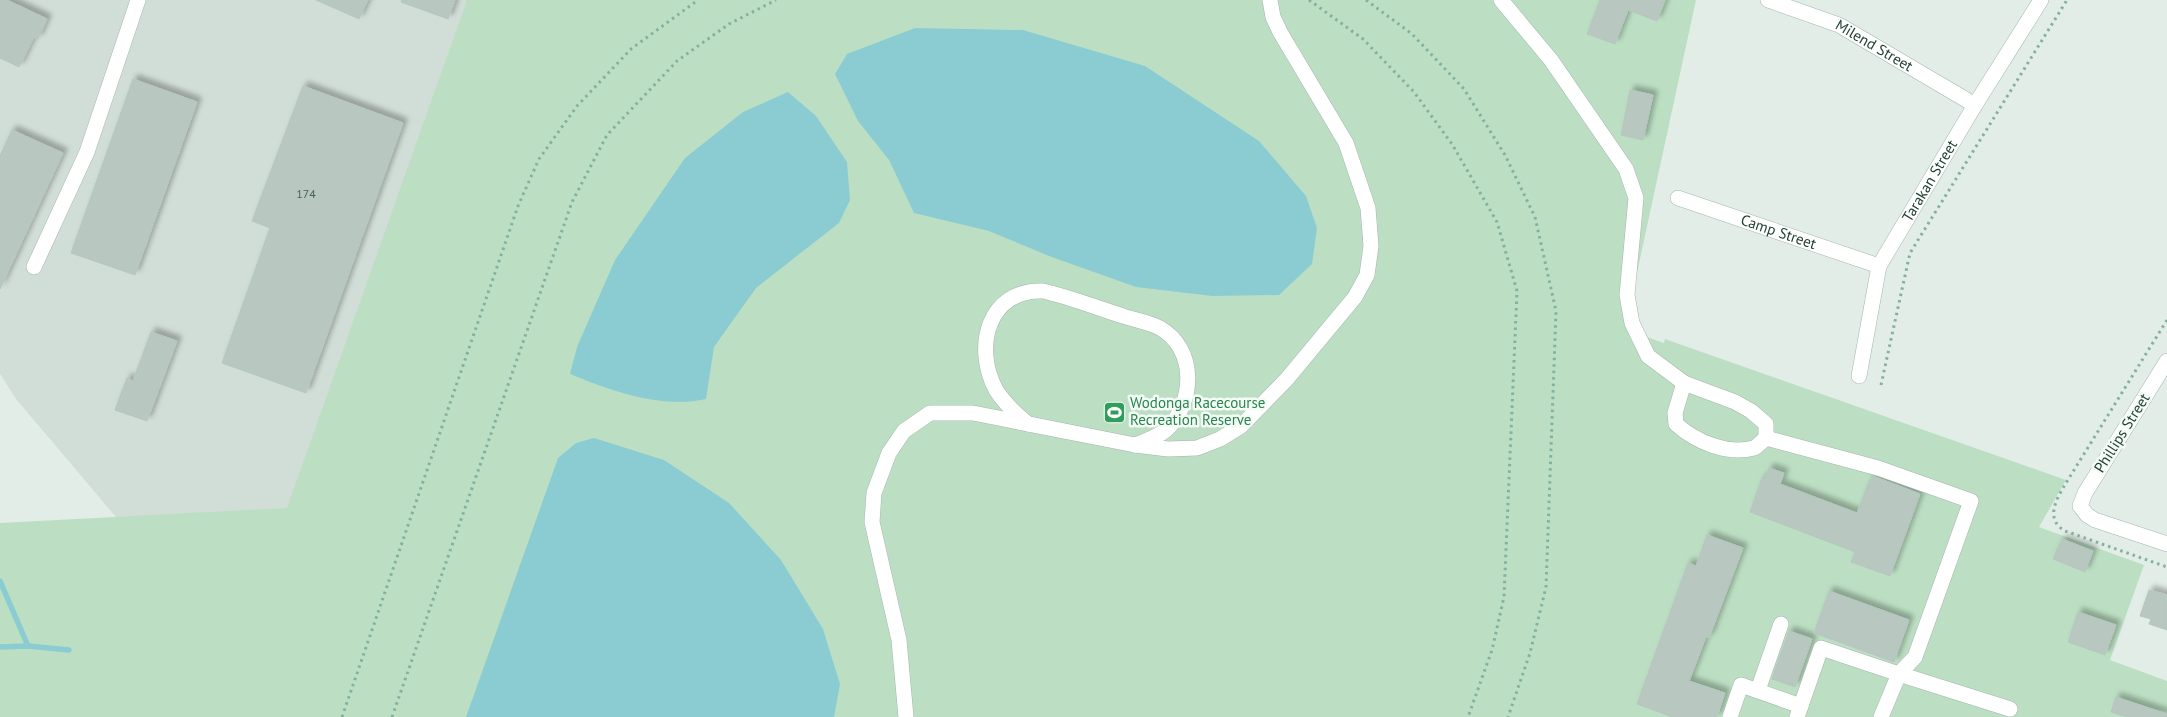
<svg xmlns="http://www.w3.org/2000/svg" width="2167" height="717" viewBox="0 0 2167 717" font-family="'PT Sans',sans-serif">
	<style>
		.built { fill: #d1ddd7 }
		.green { fill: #bcdfc3 }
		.water { fill: #8bccd3 }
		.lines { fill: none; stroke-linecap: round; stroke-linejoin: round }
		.stream { stroke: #8bccd3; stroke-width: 5.5 }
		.building { fill: #b8c8c1; stroke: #b5c7bf; filter: url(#shadow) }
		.minor-casing { stroke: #a5b5af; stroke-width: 16 }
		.path { stroke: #83b1a0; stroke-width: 3; stroke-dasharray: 2.5 4; stroke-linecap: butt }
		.minor { stroke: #fff; stroke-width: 15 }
		.labels { text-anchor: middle; stroke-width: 5; stroke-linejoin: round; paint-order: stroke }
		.number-label { font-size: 12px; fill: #486159 }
		.street-label { font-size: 15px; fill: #223f36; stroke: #f4faf6 }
		.leisure-label { font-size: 15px; fill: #27864d; stroke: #f4faf6; text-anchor: start }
	</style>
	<defs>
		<filter id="shadow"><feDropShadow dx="4.5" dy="-4.5" stdDeviation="2.5" flood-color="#0004"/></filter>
	</defs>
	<rect width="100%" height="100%" fill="#e3ede8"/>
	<path class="built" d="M0,0H491L296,554L127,530L16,399L0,374Z"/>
	<path class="green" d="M467,0H1696L1630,305L1641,335L1664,343L1665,339L2066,480L2039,527L2144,565L2110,660L2167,681V717H0V523L287,508Z"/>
	<g class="water">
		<path d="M915,28L1023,30L1145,66L1259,141L1306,196L1317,228L1312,264L1279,295L1212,296L1136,287L1049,256L989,231L914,213L889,160L858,121L835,74L847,54Z"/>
		<path d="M788,92L816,116L847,162L850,200L839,223L756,288L714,347L706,399C662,409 611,391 570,374L577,347L615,260L685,158L743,112Z"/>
		<path d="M594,438L664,460L729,503L781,560L823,629L840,684L834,717H466L558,458L576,443Z"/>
	</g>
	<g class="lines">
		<g class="stream">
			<path d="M0,581L28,646"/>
			<path d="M0,647L28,646L69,650"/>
		</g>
	</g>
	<g class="building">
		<path d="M0,0H7L47,19L38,39L34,37L19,67L0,58Z"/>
		<path d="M316,0H368L359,19Z"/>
		<path d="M402,0H455L448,19L401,2Z"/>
		<path d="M1600,0H1665L1657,21L1628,10L1615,44L1587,34Z"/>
		<path d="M133,79L197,102L135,275L71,253Z"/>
		<path d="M303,86L403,123L306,393L222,363L270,228L252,221Z"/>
		<path d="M1630,90L1653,95L1643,140L1621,135Z"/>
		<path d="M12,130L63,153L0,289V156Z"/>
		<path d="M151,332L177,341L147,421L115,410L127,378L133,381Z"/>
		<path d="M1769,468L1784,473L1780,484L1857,513L1870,479L1872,480L1873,476L1920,494L1890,576L1851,562L1855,552L1750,512L1762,478L1765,479Z"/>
		<path d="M1707,535L1743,548L1709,638L1706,637L1689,681L1725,693L1717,717H1672L1637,704L1688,563L1696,566Z"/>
		<path d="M2062,539L2093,551L2085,572L2053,559Z"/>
		<path d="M2149,590L2167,595V630L2149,624L2151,619L2140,616Z"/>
		<path d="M1829,591L1909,620L1894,662L1814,633Z"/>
		<path d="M2078,612L2116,625L2105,655L2068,642Z"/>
		<path d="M1789,631L1812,639L1795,687L1772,679Z"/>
		<path d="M2116,697L2167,714V717H2127L2111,712Z"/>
	</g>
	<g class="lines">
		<defs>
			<g id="minor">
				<path d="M1501,0L1551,60L1626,169L1636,198L1627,295L1632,323L1648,356L1684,383L1735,402L1751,411L1766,424V438L1878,468L1971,501L1915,657L1899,674L1821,648L1797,717"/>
				<path id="s1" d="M1768,0L1839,25L1975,105"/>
				<path id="s2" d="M1678,198L1879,266"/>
				<path d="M34,267L87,152L138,0"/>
				<path d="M2167,361L2085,493L2080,506L2087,515L2095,520L2167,544"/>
				<path id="s3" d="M1859,376L1879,266L1975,105L2041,0"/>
				<path d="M1684,383L1675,413L1676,424C1696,442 1727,455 1754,448C1758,446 1762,441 1766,438"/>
				<path d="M1028,424C1016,414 1004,403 996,390C973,347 988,289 1043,291C1070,297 1097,308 1123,316C1135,320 1149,322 1160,328C1197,349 1195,403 1166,430C1158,437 1145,441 1135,445"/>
				<path d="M1758,690L1781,624"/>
				<path d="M906,717L899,640L872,522L874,493L889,453L904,431L930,413H973L1135,445L1168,449L1197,448L1220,439L1241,426L1286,380L1355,297L1367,275L1371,246L1368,208L1346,143L1280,32L1273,17L1270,0"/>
				<path d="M1730,717L1741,685L1801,706"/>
				<path d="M1881,717L1899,674L2010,709"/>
			</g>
		</defs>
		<use href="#minor" class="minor-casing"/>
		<g class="path">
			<path d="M1309,0L1363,39L1414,92L1452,144L1497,222L1517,291L1504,597L1492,650L1468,717"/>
			<path d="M1366,0L1412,34L1464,89L1505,155L1535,217L1556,311L1546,587L1530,653L1508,717"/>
			<path d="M2167,320L2066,483C2057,498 2044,519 2065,531L2167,567"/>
			<path d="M1881,385L1910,253L2067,0"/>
			<path d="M342,717L518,206L539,159L577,106L631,49L698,0"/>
			<path d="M392,717L572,202L607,135L677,61L729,24L776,0"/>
		</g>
		<use href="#minor" class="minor"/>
	</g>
	<defs>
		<symbol id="stadium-square" viewBox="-11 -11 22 22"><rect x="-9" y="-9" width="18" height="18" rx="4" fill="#2e9e5b" stroke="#f4faf6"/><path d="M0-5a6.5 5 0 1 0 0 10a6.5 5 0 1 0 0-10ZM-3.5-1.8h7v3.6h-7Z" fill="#fff"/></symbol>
	</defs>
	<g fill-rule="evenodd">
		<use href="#stadium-square" x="1102" y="400" width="25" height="25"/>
	</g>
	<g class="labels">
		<g class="number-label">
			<text x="306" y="198">174</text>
		</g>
		<g class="street-label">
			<text dy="5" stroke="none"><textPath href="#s1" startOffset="116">Milend Street</textPath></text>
			<text dy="5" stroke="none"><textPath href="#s3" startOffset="211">Tarakan Street</textPath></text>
			<text dy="5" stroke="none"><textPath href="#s2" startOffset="106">Camp Street</textPath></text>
			<text transform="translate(2122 433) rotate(-58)" y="5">Phillips Street</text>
		</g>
		<g class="leisure-label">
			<text x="1130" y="408">Wodonga Racecourse<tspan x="1130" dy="17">Recreation Reserve</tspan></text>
		</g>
	</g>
</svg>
